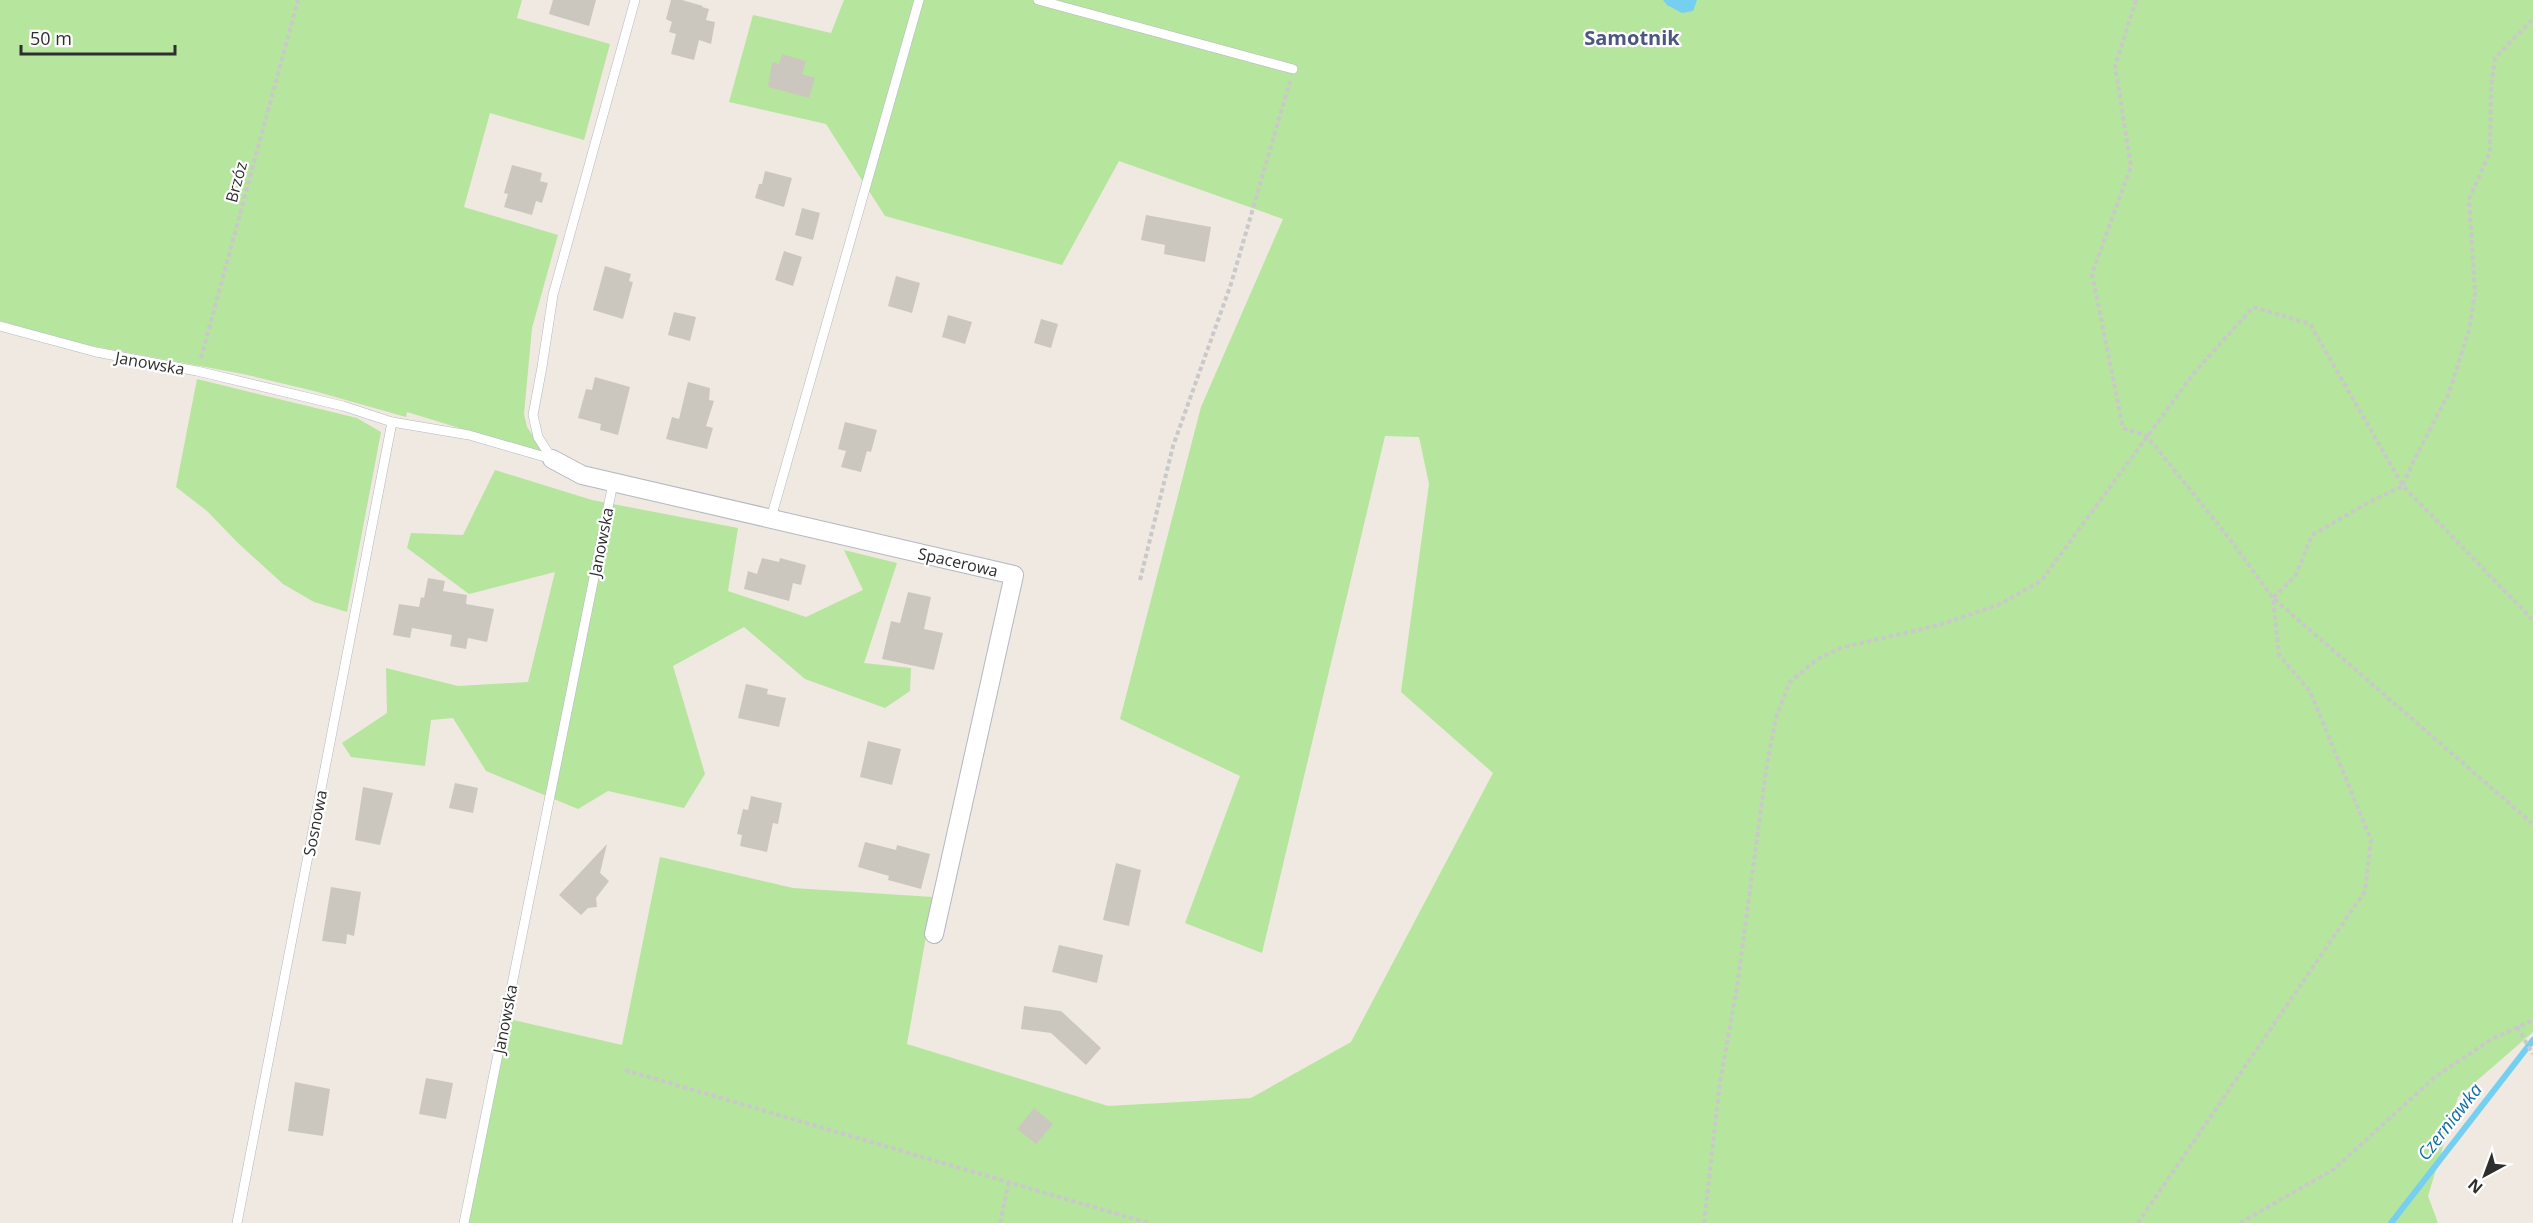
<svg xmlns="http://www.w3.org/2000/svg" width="2533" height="1223" viewBox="0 0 2533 1223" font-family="'Open Sans',sans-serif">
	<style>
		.green { fill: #b6e59e }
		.water { fill: #75cff0 }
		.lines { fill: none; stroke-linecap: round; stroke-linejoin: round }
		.stream { stroke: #75cff0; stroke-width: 6 }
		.building { fill: #cbc7bf }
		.service-casing { stroke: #b4b7c1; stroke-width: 10 }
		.minor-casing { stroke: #b4b7c1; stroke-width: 20 }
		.path { stroke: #c9c9c9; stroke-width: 4; stroke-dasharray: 4.5 3; stroke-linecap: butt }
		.service { stroke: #fff; stroke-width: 9 }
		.minor { stroke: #fff; stroke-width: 18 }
		.labels { text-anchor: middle; stroke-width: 4.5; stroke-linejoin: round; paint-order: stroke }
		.street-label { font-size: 16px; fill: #2e2e2e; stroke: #fff }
		.water-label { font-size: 18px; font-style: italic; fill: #0d6fa3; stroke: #fff }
		.quarter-label { font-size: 20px; font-weight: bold; fill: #4d5680; stroke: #fff }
	</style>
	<rect width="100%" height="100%" fill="#efe9e1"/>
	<g class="green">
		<path d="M0,0H522L517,18L610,44L584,140L490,113L464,207L558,235L532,328L524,414L527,427L542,449L541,453L407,412L406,417L314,391L243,374L87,345L0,321Z"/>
		<path d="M844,0H2533V1032L2458,1097L2428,1196L2438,1223H464L505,1018L622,1045L660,857L793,888L933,897L907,1044L1108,1106L1251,1098L1351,1042L1493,773L1401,692L1429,484L1419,437L1385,436L1262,953L1185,923L1240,776L1120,719L1201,407L1283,219L1119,161L1062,265L885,216L826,124L729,102L753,15L831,33Z"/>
		<path d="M197,379L357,418L381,432L347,612L314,602L283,584L238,543L207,511L176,487Z"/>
		<path d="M495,470L592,500L738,528L728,591L806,617L863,590L844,550L897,563L864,663L911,668L910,691L885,708L805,679L744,627L673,666L705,774L684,808L608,791L578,809L486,771L453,718L431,720L425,766L351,757L342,743L387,713L386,668L458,686L528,682L555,572L469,594L407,548L411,533L463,535Z"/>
	</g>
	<path class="water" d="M1663,0H1697L1693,11L1682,13L1667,5Z"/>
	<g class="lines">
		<path class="stream" d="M2391,1223L2533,1040"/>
	</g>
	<g class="building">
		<path d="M553,0H596L589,26L549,14Z"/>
		<path d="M671,0H682L703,6L702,7L709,9L706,20L715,22L711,44L699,40L694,60L671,54L676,34L669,32L672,22L666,19Z"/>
		<path d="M782,54L806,61L802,74L815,78L809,98L768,87L772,62L779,64Z"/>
		<path d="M512,165L542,173L540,181L548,183L542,203L536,201L532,215L504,207L508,194L504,193Z"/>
		<path d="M765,171L792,178L784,207L755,198L759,184H762Z"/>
		<path d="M802,208L820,213L813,240L795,235Z"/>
		<path d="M1146,215L1211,227L1205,262L1164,254L1165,245L1141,240Z"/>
		<path d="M784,251L802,257L793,286L775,280Z"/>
		<path d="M605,266L631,274L629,281L633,282L623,319L593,310Z"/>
		<path d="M896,276L920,283L912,313L888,306Z"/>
		<path d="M674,312L696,317L690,341L668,335Z"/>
		<path d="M948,315L972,322L965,344L942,337Z"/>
		<path d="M1041,319L1058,324L1051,348L1034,343Z"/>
		<path d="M595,377L630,387L618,435L600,430L601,424L578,418L586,389L592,390Z"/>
		<path d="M688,382L710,388L709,400L714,401L706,426L713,428L707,449L666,439L672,417L679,419Z"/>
		<path d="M845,422L877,430L871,452L867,451L861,472L841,467L846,451L838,449Z"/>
		<path d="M762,558L779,562L780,558L806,565L801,585L793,583L789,601L744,589L748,571L757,574Z"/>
		<path d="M428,578L445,581L443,591L467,595L466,604L494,609L487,642L468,638L466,649L450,646L452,635L412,628L410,638L393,635L399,604L419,607L421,597L424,598Z"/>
		<path d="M908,592L931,597L924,629L943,633L934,670L882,659L891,621L900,623Z"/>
		<path d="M746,684L768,689L767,694L786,698L779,727L738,718Z"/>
		<path d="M868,741L901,749L892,785L860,777Z"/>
		<path d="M455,783L478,788L473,813L449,808Z"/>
		<path d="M363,787L393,793L380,845L355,840Z"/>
		<path d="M751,796L782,803L778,824L773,823L767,852L740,846L742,835L737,834L743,809L748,810Z"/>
		<path d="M865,842L896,850L897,845L930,854L921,889L888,880L889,876L858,867Z"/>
		<path d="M607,844L600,873L609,881L596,898L597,907L588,908L581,915L559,895Z"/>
		<path d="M1116,863L1141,870L1129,926L1103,920Z"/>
		<path d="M331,887L361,892L354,936L347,934L346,944L322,941Z"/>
		<path d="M1059,945L1103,955L1097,983L1052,972Z"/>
		<path d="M1024,1006L1061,1011L1101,1048L1086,1065L1051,1033L1021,1029Z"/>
		<path d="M426,1078L453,1083L446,1119L419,1114Z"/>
		<path d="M295,1082L330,1089L323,1136L288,1131Z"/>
		<path d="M1034,1108L1053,1124L1036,1144L1017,1129Z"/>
	</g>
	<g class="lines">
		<defs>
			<g id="service">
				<path d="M1038,0L1293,69"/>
				<path d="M0,326L96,352L197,371L343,406L392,422L469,435L552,459"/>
				<path d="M552,459L538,437L533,415L542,367L553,295L635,0"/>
				<path d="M771,518L919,0"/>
				<path d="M237,1223L392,422"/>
				<path d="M464,1223L613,483"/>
			</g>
			<path id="minor" d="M552,459L582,475L1014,575L934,934"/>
		</defs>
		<use href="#service" class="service-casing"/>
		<use href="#minor" class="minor-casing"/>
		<g class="path">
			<path d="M2136,0L2115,66L2131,166L2092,274L2123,428L2147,436L2229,538L2273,598L2533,824"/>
			<path d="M201,358L298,0"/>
			<path d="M2403,485L2414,460L2449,393L2469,330L2475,293L2469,199L2490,152L2491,87L2495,58L2533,19"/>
			<path d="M1140,580L1173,446L1231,284L1290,81"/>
			<path d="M2517,1027L2533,1054"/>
			<path d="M625,1070L1148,1223"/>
			<path d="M1000,1223L1009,1181"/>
			<path d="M1704,1223L1720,1082L1737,987L1767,764L1776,718L1789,683L1816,660L1840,648L1939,625L1998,605L2041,581L2194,373L2253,307L2310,324L2403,486"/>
			<path d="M2138,1223L2365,891L2371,840L2310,691L2279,655L2273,598L2296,575L2312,535L2373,500L2403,486L2533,620"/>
			<path d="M2240,1223L2334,1169L2436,1076L2492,1039L2533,1020"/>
		</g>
		<use href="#service" class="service"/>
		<use href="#minor" class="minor"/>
	</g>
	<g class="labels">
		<g class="street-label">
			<text transform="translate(236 182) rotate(-75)" y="6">Brzóz</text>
			<text transform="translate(150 363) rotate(10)" y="6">Janowska</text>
			<text transform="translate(601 542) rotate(-79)" y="6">Janowska</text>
			<text transform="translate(958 562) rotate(13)" y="6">Spacerowa</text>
			<text transform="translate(315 823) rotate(-79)" y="6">Sosnowa</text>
			<text transform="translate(505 1019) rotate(-79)" y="6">Janowska</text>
		</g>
		<g class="water-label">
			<text transform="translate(2450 1122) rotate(-52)" y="6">Czerniawka</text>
		</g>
		<g class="quarter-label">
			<text x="1632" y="45">Samotnik</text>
		</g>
	</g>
	<g transform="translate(2485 1175) rotate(221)" stroke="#ffffff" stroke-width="4.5" paint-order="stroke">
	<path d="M0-4.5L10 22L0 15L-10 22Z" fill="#2e2e2e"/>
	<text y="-9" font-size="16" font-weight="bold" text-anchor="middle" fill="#2e2e2e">N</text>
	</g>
	<path d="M21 45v9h154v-9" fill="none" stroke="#2e2e2e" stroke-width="3"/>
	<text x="30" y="45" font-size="18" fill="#2e2e2e" stroke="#ffffff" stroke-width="4.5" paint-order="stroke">50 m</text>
</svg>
